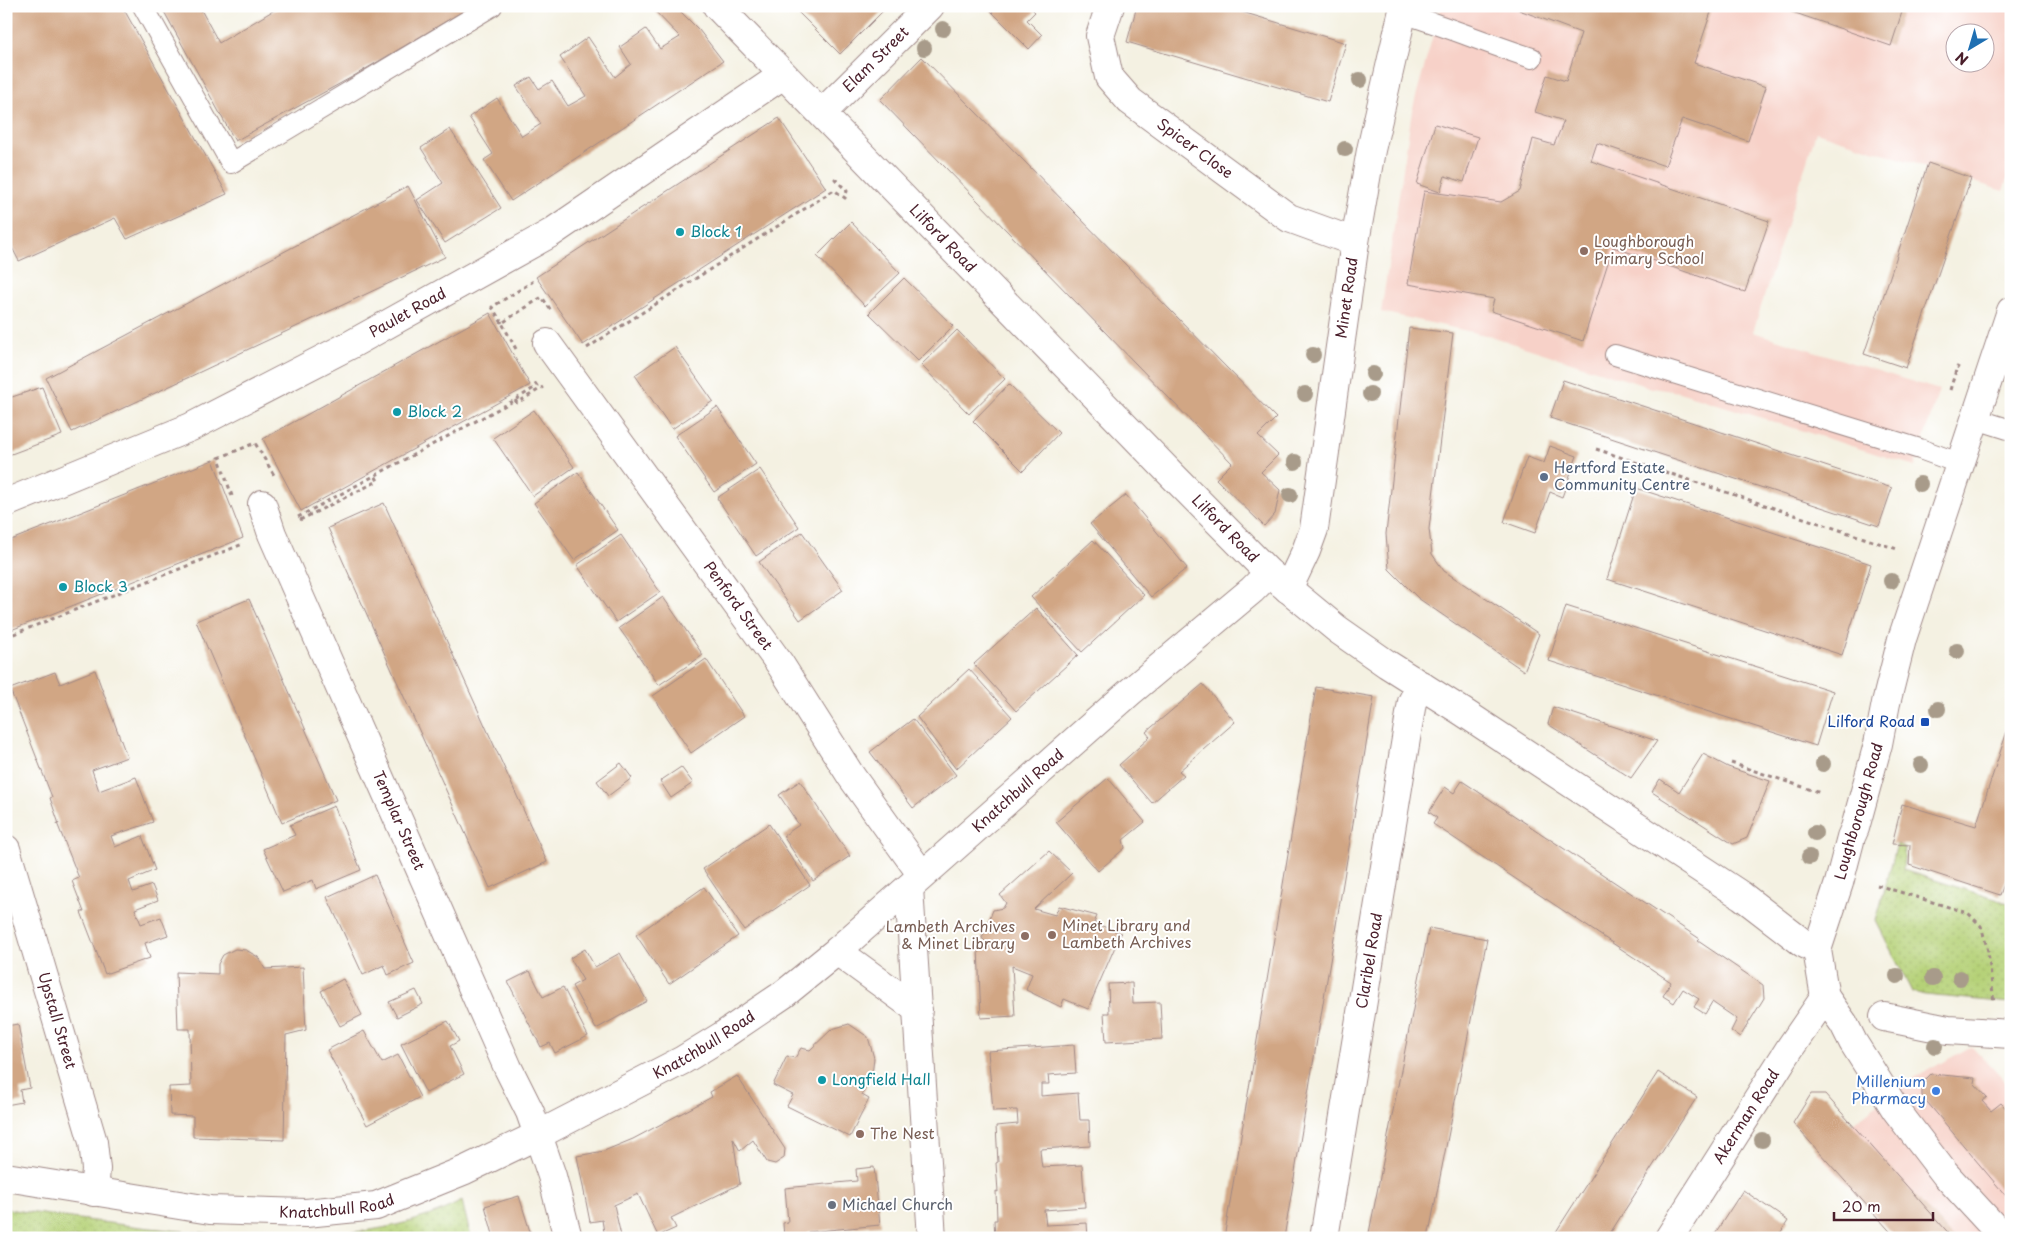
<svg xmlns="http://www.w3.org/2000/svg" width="2017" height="1244" viewBox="0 0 2017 1244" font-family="'Playpen Sans',sans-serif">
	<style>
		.built { fill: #f7d1c8; fill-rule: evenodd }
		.grass { fill: url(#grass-dots); stroke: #807851 }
		.building { fill: #d1a684 }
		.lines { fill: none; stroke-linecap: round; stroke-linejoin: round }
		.service-casing { stroke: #9f8886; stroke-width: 22 }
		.minor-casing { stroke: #9f8886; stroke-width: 30 }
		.tertiary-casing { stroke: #9f8886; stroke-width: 30 }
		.path { stroke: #9f8886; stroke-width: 3; stroke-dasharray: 4 4; stroke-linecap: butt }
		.service { stroke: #fff; stroke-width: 20 }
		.minor { stroke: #fff; stroke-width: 28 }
		.tertiary { stroke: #fff; stroke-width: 28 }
		.tree { fill: #a89b8a }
		.culture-dot { fill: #0f9aa8; stroke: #fff; stroke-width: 2 }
		.education-dot { fill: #8d6e63; stroke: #fff; stroke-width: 2 }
		.service-dot { fill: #5c6f8a; stroke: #fff; stroke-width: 2 }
		.transit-dot { fill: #1a4fb4; stroke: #fff; stroke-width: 2 }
		.shop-dot { fill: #3f7fe0; stroke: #fff; stroke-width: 2 }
		.worship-dot { fill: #6b7280; stroke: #fff; stroke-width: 2 }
		.labels { text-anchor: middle; stroke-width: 4; stroke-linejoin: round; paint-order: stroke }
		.street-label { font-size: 15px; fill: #4a1f2b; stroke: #fff }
		.culture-label { font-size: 15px; fill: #0d838f; stroke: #fff; text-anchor: start }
		.education-label { font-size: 15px; fill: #785e54; stroke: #fff; text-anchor: start }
		.service-label { font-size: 15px; fill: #4e5e75; stroke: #fff; text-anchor: start }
		.transit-label { font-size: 15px; fill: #164399; stroke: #fff; text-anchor: end }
		.shop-label { font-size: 15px; fill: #366cbe; stroke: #fff; text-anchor: end }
		.worship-label { font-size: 15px; fill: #5b616d; stroke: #fff; text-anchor: start }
	</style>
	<defs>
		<pattern id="grass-dots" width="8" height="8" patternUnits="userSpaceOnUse" patternTransform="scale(1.25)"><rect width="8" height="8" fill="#b5d177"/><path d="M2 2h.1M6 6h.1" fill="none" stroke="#9db367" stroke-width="1.8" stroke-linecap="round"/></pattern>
	</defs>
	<rect width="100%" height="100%" fill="#fff"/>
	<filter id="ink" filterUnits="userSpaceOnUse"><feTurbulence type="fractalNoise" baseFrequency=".02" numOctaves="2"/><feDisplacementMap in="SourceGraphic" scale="10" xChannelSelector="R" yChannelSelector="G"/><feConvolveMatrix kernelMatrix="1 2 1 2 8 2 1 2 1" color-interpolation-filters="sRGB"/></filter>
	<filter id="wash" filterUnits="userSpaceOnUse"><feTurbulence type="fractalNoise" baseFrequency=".0096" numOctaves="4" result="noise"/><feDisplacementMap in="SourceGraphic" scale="20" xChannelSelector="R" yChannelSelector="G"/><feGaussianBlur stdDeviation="1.12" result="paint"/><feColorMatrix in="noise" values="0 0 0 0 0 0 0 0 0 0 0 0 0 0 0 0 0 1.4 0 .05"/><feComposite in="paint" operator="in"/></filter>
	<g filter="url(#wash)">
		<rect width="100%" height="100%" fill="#f4f1e2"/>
		<g class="built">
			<path d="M1441,6H2011V168L2003,191L1816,132L1753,332L1939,390L1915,466L1679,392L1652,388L1490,336L1381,312L1412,111ZM1954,32H1984V62H1954Z"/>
			<path d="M1972,1046L2011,1088V1238H1896L1816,1151L1907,1082Z"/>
		</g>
		<g class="grass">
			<path d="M1897,844L1905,848L1903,870L2011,904V1003L1925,995L1912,992L1876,921Z"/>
			<path d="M462,1201L471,1238H6V1209C96,1221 186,1236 277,1236C340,1236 405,1231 462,1201Z"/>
		</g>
		<g id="blocks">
			<g class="building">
				<path d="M6,6H122L227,194L127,239L115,218L19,261L6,236Z"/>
				<path d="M161,6H199L219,43L281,6H472L352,77L235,141Z"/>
				<path d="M650,6H675L699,30L723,61L511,201L484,160L493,154L469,117L497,98L522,136L541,124L516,86L531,77L539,89L552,81L568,106L586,96L560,57L588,37L615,77L631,64L620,47L646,29L660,49L680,37Z"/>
				<path d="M792,6H888L840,54Z"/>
				<path d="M986,6H1029L1035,12L1027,20L1042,35L1029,49Z"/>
				<path d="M1137,6H1222L1346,43L1328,102L1127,42Z"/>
				<path d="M1520,6H1713L1694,63L1766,87L1748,141L1682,119L1665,166L1597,143L1591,161L1769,221L1745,292L1613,247L1583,341L1491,311L1494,299L1408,284L1424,191L1501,202L1520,191L1533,139L1554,145L1564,121L1535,112L1547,75L1566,81L1581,33L1519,10Z"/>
				<path d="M1775,6H1904L1891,46Z"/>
				<path d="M922,57L1276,418L1258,436L1278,455L1261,472L1280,490L1275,514L1264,526L1216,479L1232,463L880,100Z"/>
				<path d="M779,118L826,188L583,345L536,277Z"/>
				<path d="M1435,124L1478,137L1464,182L1445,176L1440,192L1417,184Z"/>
				<path d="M450,129L501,208L445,243L417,200L443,183L421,148Z"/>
				<path d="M1928,163L1971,178L1906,368L1864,354Z"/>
				<path d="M408,186L445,257L72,432L46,378Z"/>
				<path d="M851,222L900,273L865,306L817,256Z"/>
				<path d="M904,278L953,326L918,361L869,313Z"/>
				<path d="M490,313L530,385L301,511L263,439Z"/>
				<path d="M1409,328L1453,333L1429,529L1432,554L1444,571L1539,634L1524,671L1418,598L1389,569L1386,534Z"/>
				<path d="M957,330L1005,379L969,414L921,365Z"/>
				<path d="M675,347L713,401L672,429L635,375Z"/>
				<path d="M1563,380L1892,488L1879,526L1550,418Z"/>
				<path d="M1009,384L1059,433L1023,471L973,421Z"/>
				<path d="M42,387L62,435L6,456V399Z"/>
				<path d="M717,407L756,464L714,492L675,436Z"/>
				<path d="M534,410L574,467L533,496L493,438Z"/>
				<path d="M1550,446L1577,456L1562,497L1550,492L1535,533L1504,522L1527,457L1544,463Z"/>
				<path d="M213,460L243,538L6,632V542Z"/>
				<path d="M760,469L799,527L756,556L717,498Z"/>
				<path d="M578,472L618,530L574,560L534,503Z"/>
				<path d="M1636,488L1871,564L1842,655L1607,579Z"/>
				<path d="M1126,495L1187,568L1151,597L1090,524Z"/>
				<path d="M384,503L547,862L490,888L328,528Z"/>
				<path d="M802,532L843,590L800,620L759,562Z"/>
				<path d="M621,535L660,592L616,622L577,565Z"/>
				<path d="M1093,540L1144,595L1082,652L1031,597Z"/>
				<path d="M663,597L703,655L659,685L619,628Z"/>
				<path d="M249,599L336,800L282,823L196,621Z"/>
				<path d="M1566,606L1833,691L1816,746L1549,661Z"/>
				<path d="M1036,608L1078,655L1016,711L974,664Z"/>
				<path d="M706,659L744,716L691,753L653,696Z"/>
				<path d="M969,669L1012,717L956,769L917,717Z"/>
				<path d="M95,670L127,757L92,770L99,791L136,777L153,822L111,836L115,847L142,836L155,870L129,881L133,892L152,885L158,900L135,909L141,924L161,917L168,935L145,943L150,958L105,974L81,912H84L72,881L79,878L57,823L59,824L50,798L52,797L10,689L55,672L60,684Z"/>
				<path d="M1203,684L1235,722L1179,771L1184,775L1152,803L1119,765L1150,737L1146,732Z"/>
				<path d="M1316,687L1374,697L1284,1238H1224Z"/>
				<path d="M1553,707L1657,741L1631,778L1548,724Z"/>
				<path d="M913,719L956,775L913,808L870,752Z"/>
				<path d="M2011,719V865L2000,895L1909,865L1910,845L1892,844L1902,804L1976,826Z"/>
				<path d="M1703,754L1728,767L1770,781L1747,838L1733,844L1652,792L1660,779L1679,792Z"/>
				<path d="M621,763L632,778L608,796L597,781Z"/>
				<path d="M681,767L693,783L671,798L660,781Z"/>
				<path d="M1108,778L1145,822L1123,840L1125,848L1098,871L1056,822Z"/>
				<path d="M800,781L850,856L813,881L783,836L799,825L779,795Z"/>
				<path d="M1462,781L1700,939L1698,941L1763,985L1764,998L1740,1037L1731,1031L1737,1019L1712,1002L1705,1014L1694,1007L1699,999L1683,989L1674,1003L1663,996L1671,982L1433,824L1437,818L1429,812L1445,787L1454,793Z"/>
				<path d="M334,806L361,870L316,889L313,880L283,892L263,849L295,835L290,825Z"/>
				<path d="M769,824L810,885L744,930L703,869Z"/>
				<path d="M1049,851L1072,873L1034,909L1055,915L1059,906L1097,916L1094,923L1121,933L1088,1009L1064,999L1061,1007L1026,990L1032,974L1012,966L1015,1016L981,1018L978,948L990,947L982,938L993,910L1003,908L1006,903L1000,895Z"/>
				<path d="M375,875L414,963L388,975L384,965L363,975L327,897Z"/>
				<path d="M704,887L738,936L669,984L636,935Z"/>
				<path d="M1429,928L1487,939L1428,1238H1368Z"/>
				<path d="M235,949L246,950L258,957L265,969L303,967L306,1030L286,1035L284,1140L193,1137V1116L170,1115L169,1087L191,1086L190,1029H178L176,972L218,974V964L223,955Z"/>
				<path d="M585,949L595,967L620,953L647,1001L596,1029L572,986L583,980L570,958Z"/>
				<path d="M530,971L543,997L563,987L588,1036L555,1053L550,1043L541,1047L508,982Z"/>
				<path d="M343,979L362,1015L340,1026L321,991Z"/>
				<path d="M1132,983L1133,1003L1160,1002L1162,1039L1106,1042L1104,1013H1109L1108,984Z"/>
				<path d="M416,990L423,1004L397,1017L389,1002Z"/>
				<path d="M448,1021L459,1041L450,1046L464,1074L426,1093L401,1044Z"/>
				<path d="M18,1024L30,1088L20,1090L22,1102L6,1105V1026Z"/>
				<path d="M849,1024L868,1037L874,1058L872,1075L862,1095L869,1099L850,1137L787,1106L793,1095L773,1085L787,1056L795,1058L801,1048L810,1050L832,1029Z"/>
				<path d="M364,1031L382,1063L398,1055L420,1097L367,1125L327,1050Z"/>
				<path d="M1074,1045L1076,1073L1048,1075L1049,1084H1041V1096L1078,1093L1080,1120H1089L1090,1146L1040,1149L1041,1160L1042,1167L1082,1165L1085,1207L1044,1210L1046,1225L1087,1223L1088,1238H995L994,1220H997L996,1191L998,1192L996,1163L998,1162L996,1126L1018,1124L1017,1110L993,1111L988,1051Z"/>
				<path d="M1658,1072L1697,1097L1607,1238H1552Z"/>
				<path d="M1931,1074L1975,1078L1974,1083L1987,1097L1982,1101L1991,1111L2001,1103L2011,1114V1202L1922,1096V1083Z"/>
				<path d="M737,1076L785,1149L784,1158L775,1164L767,1162L753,1140L740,1151L733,1138L740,1184L671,1218L676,1228L658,1236L638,1194L614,1205L621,1236L605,1238L602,1220L590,1222L577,1156L604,1151L633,1139L712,1097L710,1092Z"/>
				<path d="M1811,1094H1825L1953,1238H1896L1793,1123Z"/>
				<path d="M874,1167L880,1225L808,1232V1238H784L783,1223L788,1222L785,1188L857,1181L856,1169Z"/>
				<path d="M1743,1190L1788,1221L1777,1238H1712Z"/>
				<path d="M519,1196L532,1238H494L485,1206Z"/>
			</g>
		</g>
	</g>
	<g filter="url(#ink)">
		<use href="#blocks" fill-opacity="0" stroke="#9f8886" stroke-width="1"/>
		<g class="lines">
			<defs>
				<g id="service">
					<path d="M143,6L231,163L492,6"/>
					<path d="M1402,13C1446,26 1488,44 1532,58"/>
					<path d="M1615,355L1920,449L1961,464"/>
					<path d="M1976,419L2011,430"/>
				</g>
				<g id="minor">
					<path id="s1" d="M1110,6L1100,36L1109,77L1130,101L1289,218L1355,242"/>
					<path id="s2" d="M822,113L930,6"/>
					<path id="s3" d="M547,343L780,664L851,776L922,875"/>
					<path id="s4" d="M6,503L191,427L350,345L551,233L783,75"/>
					<path id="s5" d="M262,504L272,534L508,1068L530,1112L538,1135L552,1176L568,1238"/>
					<path id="s6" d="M1288,589L1306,551L1314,529L1355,242L1371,150L1404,6"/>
					<path id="s7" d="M6,849L93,1142L96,1169L94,1192"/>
					<path d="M909,888L932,1238"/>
					<path d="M837,951L918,1010"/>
					<path d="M1884,1017L1948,1030L2011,1034"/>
					<path id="s8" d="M6,1177L210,1210L306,1213L376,1206L465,1170L538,1135L683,1060L722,1036L784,994L837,951L1130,692L1252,590L1269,573"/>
					<path id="s9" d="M1324,1238L1412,702L1421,685"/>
				</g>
				<g id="tertiary">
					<path id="s10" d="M717,6L1174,477L1269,573L1337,629L1387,664L1463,712L1742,896L1803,943L1817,950"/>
					<path id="s11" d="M1669,1238L1790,1048L1825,997"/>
					<path id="s12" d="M2004,1238L1945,1174L1896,1110L1853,1042L1844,1024L1825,997L1817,950L1839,883L1851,837L1855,828L1878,744L1886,703L1902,639L2011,311"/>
				</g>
			</defs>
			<use href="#service" class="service-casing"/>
			<use href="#minor" class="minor-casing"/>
			<use href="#tertiary" class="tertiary-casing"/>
			<g class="path">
				<path d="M502,323L492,307L532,282L531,281"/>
				<path d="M587,348L834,190L845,198L847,191L835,179L838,176"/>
				<path d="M516,349L502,323L542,297L552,312"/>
				<path d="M1950,390L1957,367L1959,368"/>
				<path d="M515,400L517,403L543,387"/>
				<path d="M1596,449L1897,549"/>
				<path d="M232,496L219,458L255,443L274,475"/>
				<path d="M298,517L515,400L537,386L535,383"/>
				<path d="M300,520L378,481L375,475"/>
				<path d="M6,637L243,544"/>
				<path d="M1731,763L1821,793"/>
				<path d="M1877,885L1968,913L1981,926L1988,951L1994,1003"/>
			</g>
			<use href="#service" class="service"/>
			<use href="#minor" class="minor"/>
			<use href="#tertiary" class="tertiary"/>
		</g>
		<g class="tree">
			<circle cx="943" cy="29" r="8"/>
			<circle cx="924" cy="48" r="8"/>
			<circle cx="1360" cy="80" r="8"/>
			<circle cx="1345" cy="149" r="8"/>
			<circle cx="1313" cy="355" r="8"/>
			<circle cx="1373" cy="374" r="8"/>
			<circle cx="1305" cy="394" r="8"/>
			<circle cx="1370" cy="394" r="8"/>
			<circle cx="1295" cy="462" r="8"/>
			<circle cx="1920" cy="484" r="8"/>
			<circle cx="1290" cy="495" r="8"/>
			<circle cx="1891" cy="581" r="8"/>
			<circle cx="1957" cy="651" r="8"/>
			<circle cx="1938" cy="709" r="8"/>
			<circle cx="1823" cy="764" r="8"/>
			<circle cx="1921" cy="765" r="8"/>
			<circle cx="1815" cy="833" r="8"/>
			<circle cx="1809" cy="857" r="8"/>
			<circle cx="1897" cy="976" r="8"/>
			<circle cx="1933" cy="978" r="8"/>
			<circle cx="1960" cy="978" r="8"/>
			<circle cx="1935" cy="1046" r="8"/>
			<circle cx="1762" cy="1140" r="8"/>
		</g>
	</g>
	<g class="culture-dot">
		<circle cx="680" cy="232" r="5"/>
		<circle cx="397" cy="412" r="5"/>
		<circle cx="63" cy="587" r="5"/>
		<circle cx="822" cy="1080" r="5"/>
	</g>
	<g class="education-dot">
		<circle cx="1584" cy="251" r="5"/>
		<circle cx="1052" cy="935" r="5"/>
		<circle cx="1025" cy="936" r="5"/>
		<circle cx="860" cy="1134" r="5"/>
	</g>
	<circle class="service-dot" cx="1544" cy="477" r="5"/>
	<rect class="transit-dot" x="1920" y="717" width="10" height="10" rx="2.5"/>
	<circle class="shop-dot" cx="1936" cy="1091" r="5"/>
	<circle class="worship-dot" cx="832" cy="1205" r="5"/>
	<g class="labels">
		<g class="street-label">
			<text dy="5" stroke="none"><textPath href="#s2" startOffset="76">Elam Street</textPath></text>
			<text dy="5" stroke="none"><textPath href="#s1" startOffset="186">Spicer Close</textPath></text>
			<text dy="5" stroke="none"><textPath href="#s10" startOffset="324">Lilford Road</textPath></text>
			<text dy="5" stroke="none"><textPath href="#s6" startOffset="299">Minet Road</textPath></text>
			<text dy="5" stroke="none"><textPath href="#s4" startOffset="445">Paulet Road</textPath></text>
			<text dy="5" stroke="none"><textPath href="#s10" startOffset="729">Lilford Road</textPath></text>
			<text dy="5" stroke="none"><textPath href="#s3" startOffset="325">Penford Street</textPath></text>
			<text dy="5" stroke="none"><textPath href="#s8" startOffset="1144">Knatchbull Road</textPath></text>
			<text dy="5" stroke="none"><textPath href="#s12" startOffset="494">Loughborough Road</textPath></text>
			<text dy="5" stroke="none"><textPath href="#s5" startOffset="345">Templar Street</textPath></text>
			<text dy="5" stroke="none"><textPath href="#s9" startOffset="281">Claribel Road</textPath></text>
			<text dy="5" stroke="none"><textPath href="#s7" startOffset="179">Upstall Street</textPath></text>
			<text dy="5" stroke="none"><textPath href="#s8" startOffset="739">Knatchbull Road</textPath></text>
			<text dy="5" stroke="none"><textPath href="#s11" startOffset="144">Akerman Road</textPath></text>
			<text dy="5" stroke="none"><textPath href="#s8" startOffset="334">Knatchbull Road</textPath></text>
		</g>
		<g class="culture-label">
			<text x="690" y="237">Block 1</text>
			<text x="407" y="417">Block 2</text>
			<text x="73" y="592">Block 3</text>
			<text x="832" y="1085">Longfield Hall</text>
		</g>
		<g class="education-label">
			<text x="1594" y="247">Loughborough<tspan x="1594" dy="17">Primary School</tspan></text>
			<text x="1062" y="931">Minet Library and<tspan x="1062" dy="17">Lambeth Archives</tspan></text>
			<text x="1015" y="932" text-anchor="end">Lambeth Archives<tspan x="1015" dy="17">&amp; Minet Library</tspan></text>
			<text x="870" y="1139">The Nest</text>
		</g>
		<g class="service-label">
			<text x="1554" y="473">Hertford Estate<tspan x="1554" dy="17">Community Centre</tspan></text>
		</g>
		<g class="transit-label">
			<text x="1915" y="727">Lilford Road</text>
		</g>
		<g class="shop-label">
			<text x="1926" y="1087">Millenium<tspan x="1926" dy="17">Pharmacy</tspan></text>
		</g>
		<g class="worship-label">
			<text x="842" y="1210">Michael Church</text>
		</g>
	</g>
	<rect width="2017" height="1244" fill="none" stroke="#fff" stroke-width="25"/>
	<g transform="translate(1970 48) rotate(218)"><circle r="24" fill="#ffffff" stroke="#b7a5aa"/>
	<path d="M0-4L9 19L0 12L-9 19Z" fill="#1f6fb2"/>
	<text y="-8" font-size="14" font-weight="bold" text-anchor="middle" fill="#4a1f2b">N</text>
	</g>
	<path d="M1834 1212v8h99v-8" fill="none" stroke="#4a1f2b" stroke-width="2.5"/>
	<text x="1842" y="1212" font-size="15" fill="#4a1f2b" stroke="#ffffff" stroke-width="4" paint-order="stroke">20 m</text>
</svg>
